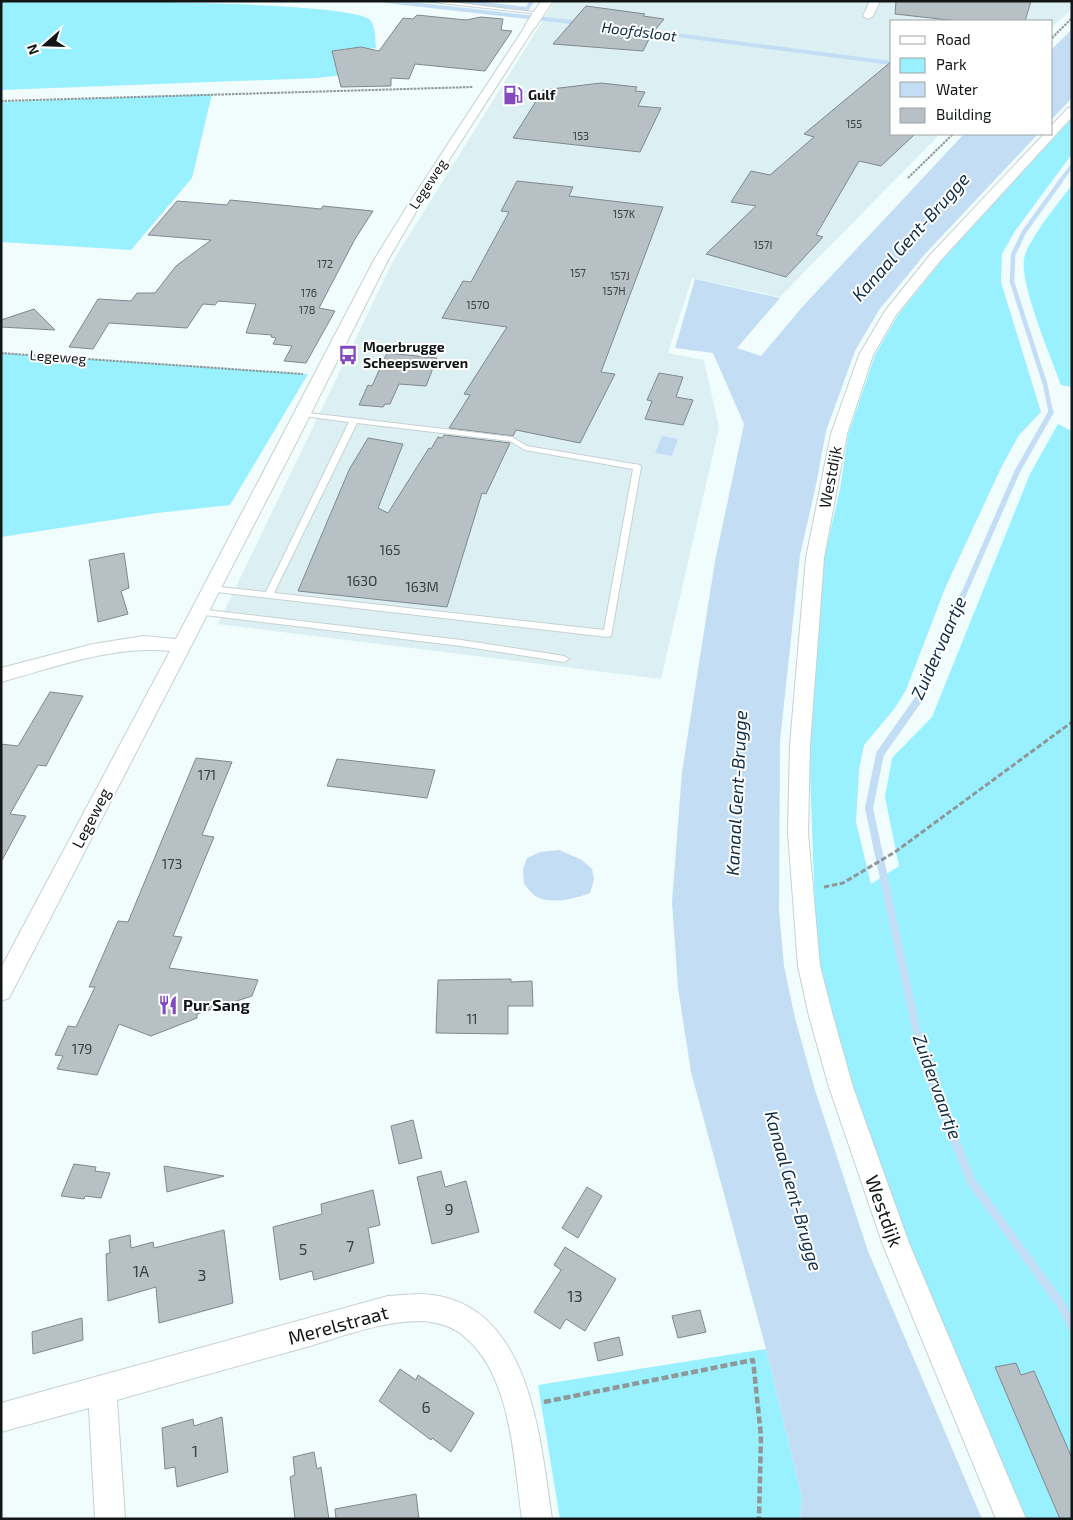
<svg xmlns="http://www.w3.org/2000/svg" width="1073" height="1520" viewBox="0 0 1073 1520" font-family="'Exo 2',sans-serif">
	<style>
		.built { fill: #dcf0f3 }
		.green { fill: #99f0fe }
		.water { fill: #c3ddf5 }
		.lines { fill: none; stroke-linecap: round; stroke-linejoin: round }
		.stream-far4 { stroke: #c3ddf5; stroke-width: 4 }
		.stream-far3 { stroke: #c3ddf5; stroke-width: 4.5 }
		.stream-far2 { stroke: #c3ddf5; stroke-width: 5.5 }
		.stream-far1 { stroke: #c3ddf5; stroke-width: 8 }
		.stream { stroke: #c3ddf5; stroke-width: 9 }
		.building { fill: #b7c0c4; stroke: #80888c }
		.service-casing { stroke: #c6d1d2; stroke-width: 2 }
		.minor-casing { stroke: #c6d1d2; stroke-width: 2 }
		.tertiary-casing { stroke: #c6d1d2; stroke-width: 2 }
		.path-far2 { stroke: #8f9798; stroke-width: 2; stroke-dasharray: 2.5 1; stroke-linecap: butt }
		.path-far1 { stroke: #8f9798; stroke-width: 3; stroke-dasharray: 5.5 2.5; stroke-linecap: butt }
		.path { stroke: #8f9798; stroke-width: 4.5; stroke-dasharray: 7 3; stroke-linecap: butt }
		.service { fill: #fff; fill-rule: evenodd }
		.minor { fill: #fff; fill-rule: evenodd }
		.tertiary { fill: #fff; fill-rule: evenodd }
		.labels { text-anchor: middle; stroke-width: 4; stroke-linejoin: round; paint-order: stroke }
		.far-number-label { font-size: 11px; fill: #3b4042 }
		.far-poi-label { font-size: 14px; font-weight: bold; fill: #121617; stroke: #fff; text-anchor: start }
		.far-street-label { font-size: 14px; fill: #121617; stroke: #fff }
		.number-label { font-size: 14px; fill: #3b4042 }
		.far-water-label { font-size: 15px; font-style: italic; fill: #102d44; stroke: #fff }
		.street-label { font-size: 16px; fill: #121617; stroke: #fff }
		.poi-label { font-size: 16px; font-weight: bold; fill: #121617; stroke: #fff; text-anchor: start }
		.near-number-label { font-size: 16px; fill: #3b4042 }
		.water-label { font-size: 18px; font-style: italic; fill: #102d44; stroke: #fff }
		.near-street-label { font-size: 19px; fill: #121617; stroke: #fff }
	</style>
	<rect width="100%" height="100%" fill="#f1fcfd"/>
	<path class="built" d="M555,1H1072V9L1052,27V21H892V134H940L780,297L692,278L668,353L704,360L719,428L661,679L218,624L393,261Z"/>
	<g class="green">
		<path d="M1,1C55,1 341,0 369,19C376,25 375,39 376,48C361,51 347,43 333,54L334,59L341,62L343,75L317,78L1,90Z"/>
		<path d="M212,94L192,178L131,250L1,242V102Z"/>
		<path d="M1072,118V154L1015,231L1002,254L1001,282L1041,412L1019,435L1001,468L946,586L906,690L895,708L864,745L859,770L856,822L871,884L899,866L885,797L892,758L932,717L1030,474L1058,424L1072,431V1519H1027L904,1244L849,1086L817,966L809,744L824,559L840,489L848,435L875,355L898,315L943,259Z"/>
		<path d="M1072,185V387L1061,385C1051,357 1020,285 1024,259C1027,241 1060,201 1072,185Z"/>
		<path d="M1,353L308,374L230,505L157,513L1,537Z"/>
		<path d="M766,1349L802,1497L800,1519H560L538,1385Z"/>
	</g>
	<g class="water">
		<path d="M1072,29V98L1052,119V49Z"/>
		<path d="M964,134H1038L925,254L879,310L855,351L826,431L816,485L800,555L780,741L779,910L784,966L795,1018L815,1090L868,1251L982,1519H800L802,1497L766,1349L691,1072L678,988L672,902L682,772L715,561L744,424L713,353L675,348L695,279L780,298L737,348L761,356L804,305Z"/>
		<path d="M662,436L678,439L672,456L655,453Z"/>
		<path d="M559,850L582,860L592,869L594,880L590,893C575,899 549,905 535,896C531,893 527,887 524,884L523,869L527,858L540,852Z"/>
	</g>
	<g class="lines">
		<g class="stream-far4">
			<path d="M386,1L580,23"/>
			<path d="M458,1L527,9L532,1"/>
			<path d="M645,31L892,63"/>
			<path d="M1059,183L1072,166"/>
		</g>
		<path class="stream-far3" d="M1051,413L1045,384L1012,282L1013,255L1024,232L1060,182"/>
		<path class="stream-far2" d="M917,701L1017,472L1051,412"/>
		<path class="stream-far1" d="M918,700L880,754L869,808L921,1052L926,1064"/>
		<path class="stream" d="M925,1063L971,1181L1060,1303L1072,1326"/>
	</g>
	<g class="building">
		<path d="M896,1H1031L1025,21H958L895,14Z"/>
		<path d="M586,6L645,14L643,16L664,19L651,35L643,51L553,44Z"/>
		<path d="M417,15L466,20L481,17L503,19L501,30L512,31L485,71L415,64L409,79L391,78V86L341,87L332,51L361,47L379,51L403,18L413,19Z"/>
		<path d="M892,61V134H915L881,166L859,161L816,235L823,237L786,277L706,254L756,206L731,202L751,171L770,175L814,137L804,134Z"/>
		<path d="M601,83L637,87L635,91L645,92L638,106L661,108L640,152L513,138L543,90Z"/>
		<path d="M517,181L573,187L569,196L663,207L601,372L615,374L580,443L516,430L513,436L449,428L470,395L464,394L507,327L442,318L463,281L471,282L509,212L501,211Z"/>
		<path d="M230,200L321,209L323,206L373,211L355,239L319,308L335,311L306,363L284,361L292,346L273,344L276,338L271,337L272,335L246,333L256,304L218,301L215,305L203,304L187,328L109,323L93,349L69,347L98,299L131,301L137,293H155L176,266L211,240L148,235L177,201L227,205Z"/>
		<path d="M34,309L55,330L1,327V320Z"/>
		<path d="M387,353L437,358L426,386L399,384L390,404H385L383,407L359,405L368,385L372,386Z"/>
		<path d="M659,373L683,377L676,397L693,400L683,425L645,419L652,401L647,400Z"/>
		<path d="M444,435L510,443L486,494L482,493L447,607L298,591L349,470L368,438L403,444L378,508L388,513L429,448L431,449L438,437L442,438Z"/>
		<path d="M124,553L129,588L121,591L128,614L98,622L89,560Z"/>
		<path d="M50,692L83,696L46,766L38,765L10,814L26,816L1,862V744L18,746Z"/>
		<path d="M196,758L232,762L202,835L214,837L173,936L182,937L169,968L258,980L252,996L197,1014V1018L151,1036L119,1024L97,1075L57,1069L63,1056L55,1055L68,1026L76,1027L95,987H89L118,921L128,922Z"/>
		<path d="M337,759L435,770L427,798L327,786Z"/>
		<path d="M511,979V982L532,981L533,1006H508V1034L436,1033L438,980Z"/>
		<path d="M413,1120L422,1158L399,1164L391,1126Z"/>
		<path d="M74,1164L96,1167L95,1171L110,1173L101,1198L85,1196L84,1199L61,1196Z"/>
		<path d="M164,1166L224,1176L167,1192Z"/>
		<path d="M441,1171L445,1187L466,1181L479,1232L432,1244L417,1177Z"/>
		<path d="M587,1187L602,1196L578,1238L562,1228Z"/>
		<path d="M373,1190L380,1225L368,1228L374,1263L314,1280L312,1271L280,1280L273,1227L322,1214L321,1204Z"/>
		<path d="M224,1230L233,1303L159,1323L156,1287L108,1301L106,1254L110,1253L109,1240L130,1235L131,1248L153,1242L154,1248Z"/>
		<path d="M565,1247L616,1279L585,1331L566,1319L560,1329L534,1312L561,1270L554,1265Z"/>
		<path d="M700,1310L706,1332L678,1338L672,1316Z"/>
		<path d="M82,1318L83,1340L33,1354L32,1332Z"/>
		<path d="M619,1337L623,1355L598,1361L594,1343Z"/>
		<path d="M1016,1363L1021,1375L1034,1371L1072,1458V1519H1060L995,1367Z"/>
		<path d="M400,1369L416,1380L418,1375L474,1413L451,1452L432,1438L431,1440L379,1401Z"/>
		<path d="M222,1417L228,1472L177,1487L175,1467L165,1469L162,1428L193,1419L194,1426Z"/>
		<path d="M314,1452L317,1469L321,1467L329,1519H295L290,1477L295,1475L293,1457Z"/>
		<path d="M416,1494L419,1519H336L335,1509Z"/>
	</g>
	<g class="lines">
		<defs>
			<g id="service">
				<path d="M424,1H442L541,13L539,14Z"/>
				<path d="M300,412L512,437L527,446L640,465L641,467L611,636L608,637L208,591L207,589L211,586L266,592L349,422L303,416H300ZM357,423L510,441L525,450L633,469L604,630L274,593Z"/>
				<path d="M199,609L461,640L564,656L569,659L564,662L461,646L196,614L195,612Z"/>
			</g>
			<g id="minor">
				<path d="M870,1H880L873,16L868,19L863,16Z"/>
				<path d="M531,22L536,25L420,205L388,260L296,443L9,998L1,1001V968L170,651C113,645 56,667 1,682V668L93,644L144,636L176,639L374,260L408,205L526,25Z"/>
				<path d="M1072,107V117L940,261L896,315L873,355L847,434L824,558L810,745L808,833L820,966L833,1016L853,1087L909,1243L1026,1519H996L883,1245L829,1087L809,1016L798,966L788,833L790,745L806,558L831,434L859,355L885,311L930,255L1044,134H1052V125L1068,108Z"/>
				<path d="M420,1294C530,1297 540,1437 552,1519H522C514,1462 512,1378 466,1338C453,1326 438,1322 421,1321C381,1321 341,1337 303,1348C241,1365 179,1382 117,1400L125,1519H95L89,1408L1,1432V1403L388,1296Z"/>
			</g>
			<path id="tertiary" d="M541,1H553L535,28H527L525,25Z"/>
		</defs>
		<use href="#service" class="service-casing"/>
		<use href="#minor" class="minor-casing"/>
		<use href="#tertiary" class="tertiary-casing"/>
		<g class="path-far2">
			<path d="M1052,38L1072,18"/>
			<path d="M1,101L473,87"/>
			<path d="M908,178L953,134"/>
			<path d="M1,353L303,374"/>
		</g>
		<path class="path-far1" d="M824,887L843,883L895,852L1072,722"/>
		<path class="path" d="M544,1402L753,1360L761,1436L759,1519"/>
		<use href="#service" class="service"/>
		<use href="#minor" class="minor"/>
		<use href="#tertiary" class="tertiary"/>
	</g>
	<defs>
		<symbol id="fuel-bare" viewBox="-9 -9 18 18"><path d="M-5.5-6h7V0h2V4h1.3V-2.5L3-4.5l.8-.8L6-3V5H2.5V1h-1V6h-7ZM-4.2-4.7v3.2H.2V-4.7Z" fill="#834ac0" stroke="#fff" stroke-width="2.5" paint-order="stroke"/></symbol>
		<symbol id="bus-bare" viewBox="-9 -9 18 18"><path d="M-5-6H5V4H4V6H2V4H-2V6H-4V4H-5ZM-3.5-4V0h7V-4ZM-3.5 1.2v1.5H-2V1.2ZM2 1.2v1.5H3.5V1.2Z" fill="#834ac0" stroke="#fff" stroke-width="2.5" paint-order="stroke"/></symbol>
		<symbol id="restaurant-bare" viewBox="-9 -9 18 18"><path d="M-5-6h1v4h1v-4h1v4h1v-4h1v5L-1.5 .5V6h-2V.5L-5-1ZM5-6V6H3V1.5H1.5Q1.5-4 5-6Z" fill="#834ac0" stroke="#fff" stroke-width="2.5" paint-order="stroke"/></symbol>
	</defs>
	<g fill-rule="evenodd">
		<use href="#fuel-bare" x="499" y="81" width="28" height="28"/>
		<use href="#bus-bare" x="334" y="341" width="28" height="28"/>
		<use href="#restaurant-bare" x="154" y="991" width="28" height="28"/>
	</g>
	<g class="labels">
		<g class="far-number-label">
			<text x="854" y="128">155</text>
			<text x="581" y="140">153</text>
			<text x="624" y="218">157K</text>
			<text x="763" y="249">157I</text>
			<text x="325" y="268">172</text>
			<text x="578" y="277">157</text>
			<text x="620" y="280">157J</text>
			<text x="614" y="295">157H</text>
			<text x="309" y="297">176</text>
			<text x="478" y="309">157O</text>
			<text x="307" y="314">178</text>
		</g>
		<g class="far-poi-label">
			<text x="528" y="100">Gulf</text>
			<text x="363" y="352">Moerbrugge<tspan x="363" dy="16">Scheepswerven</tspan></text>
		</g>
		<g class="far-street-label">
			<text transform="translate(428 184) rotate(-57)" y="5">Legeweg</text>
			<text transform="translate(58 357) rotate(4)" y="5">Legeweg</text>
		</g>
		<g class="number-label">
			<text x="390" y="555">165</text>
			<text x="362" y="586">163O</text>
			<text x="422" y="592">163M</text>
			<text x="207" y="780">171</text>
			<text x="172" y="869">173</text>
			<text x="472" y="1024">11</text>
			<text x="82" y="1054">179</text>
		</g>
		<g class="far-water-label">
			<text transform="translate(639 32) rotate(7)" y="5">Hoofdsloot</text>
		</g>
		<g class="street-label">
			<text transform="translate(830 477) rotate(-79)" y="6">Westdijk</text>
			<text transform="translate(91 818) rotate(-63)" y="6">Legeweg</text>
		</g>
		<g class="poi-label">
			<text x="183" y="1011">Pur Sang</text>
		</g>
		<g class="near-number-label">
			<text x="449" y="1215">9</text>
			<text x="350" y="1252">7</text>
			<text x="303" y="1255">5</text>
			<text x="141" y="1277">1A</text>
			<text x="202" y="1281">3</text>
			<text x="575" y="1302">13</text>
			<text x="426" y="1413">6</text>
			<text x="195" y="1457">1</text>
		</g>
		<g class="water-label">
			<text transform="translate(911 237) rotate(-48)" y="6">Kanaal Gent-Brugge</text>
			<text transform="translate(939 648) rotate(-66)" y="6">Zuidervaartje</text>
			<text transform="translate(737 793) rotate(-87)" y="6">Kanaal Gent-Brugge</text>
			<text transform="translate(937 1087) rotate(70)" y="6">Zuidervaartje</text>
			<text transform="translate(793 1191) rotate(74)" y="6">Kanaal Gent-Brugge</text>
		</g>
		<g class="near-street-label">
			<text transform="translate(884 1211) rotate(70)" y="7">Westdijk</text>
			<text transform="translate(338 1325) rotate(-15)" y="7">Merelstraat</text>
		</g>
	</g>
	<rect width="1073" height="1520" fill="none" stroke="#121617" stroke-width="5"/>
	<rect x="890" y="20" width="162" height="115" fill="#ffffff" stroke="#a0a2a2"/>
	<rect x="900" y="36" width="25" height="8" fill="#ffffff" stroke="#a0a2a2"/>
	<text x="936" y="45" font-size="15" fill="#121617">Road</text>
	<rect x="900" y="58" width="25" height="15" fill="#99f0fe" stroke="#a0a2a2"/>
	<text x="936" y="70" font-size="15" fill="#121617">Park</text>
	<rect x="900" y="82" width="25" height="15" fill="#c3ddf5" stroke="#a0a2a2"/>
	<text x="936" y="95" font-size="15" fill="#121617">Water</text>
	<rect x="900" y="108" width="25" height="15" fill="#b7c0c4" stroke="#a0a2a2"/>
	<text x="936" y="120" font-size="15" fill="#121617">Building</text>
	<g transform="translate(45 45) rotate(250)" stroke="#ffffff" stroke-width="4" paint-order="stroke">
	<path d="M0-4L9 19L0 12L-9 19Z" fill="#121617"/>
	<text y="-8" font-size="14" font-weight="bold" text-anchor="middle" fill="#121617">N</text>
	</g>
</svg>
